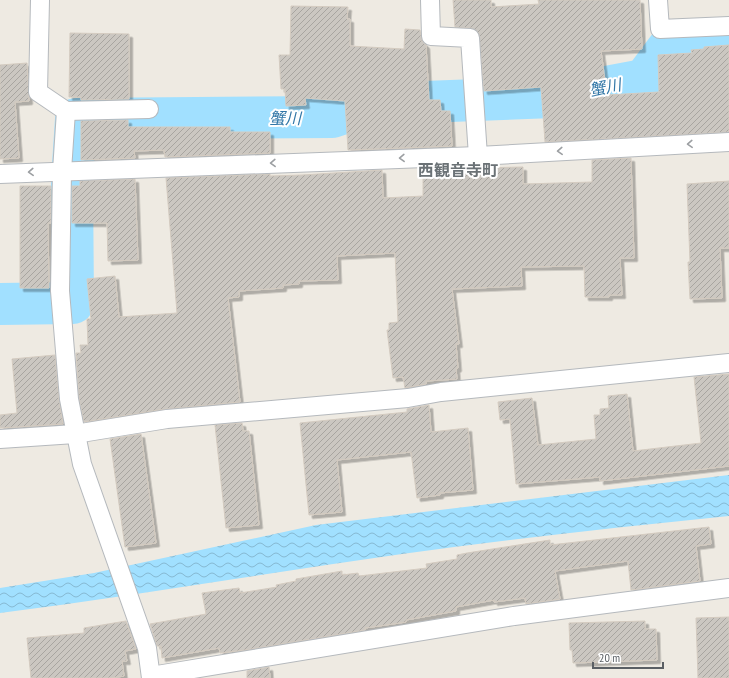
<svg xmlns="http://www.w3.org/2000/svg" width="729" height="678" viewBox="0 0 729 678" font-family="'PT Sans Narrow','Noto Sans JP',sans-serif">
	<style>
		.water { fill: url(#water-waves) }
		.lines { fill: none; stroke-linecap: round; stroke-linejoin: round }
		.river { stroke: #a1e0ff; stroke-width: 42 }
		.building { fill: url(#building-hatch); stroke: #d4cbc0; filter: url(#shadow) }
		.street-casing { stroke: #b5b9bd; stroke-width: 20 }
		.street { stroke: #fff; stroke-width: 18 }
		.oneway { stroke: #9c9fa2 }
		.labels { text-anchor: middle; stroke-width: 4; stroke-linejoin: round; paint-order: stroke }
		.water-label { font-size: 16px; font-style: italic; fill: #3277a7; stroke: #fff }
		.neighbourhood-label { font-size: 16px; font-weight: bold; fill: #6b7276; stroke: #fff }
	</style>
	<defs>
		<pattern id="water-waves" width="16" height="10" patternUnits="userSpaceOnUse"><rect width="16" height="10" fill="#a1e0ff"/><path d="M0 5q4-4 8 0t8 0" fill="none" stroke="#86b9d2"/></pattern>
		<pattern id="building-hatch" width="6" height="6" patternUnits="userSpaceOnUse"><rect width="6" height="6" fill="#cbc7c1"/><path d="M-1 1l2-2M0 6l6-6M5 7l2-2" fill="none" stroke="#a8a5a0"/></pattern>
		<filter id="shadow"><feDropShadow dx="3.5" dy="3.5" stdDeviation="0" flood-color="#0004"/></filter>
	</defs>
	<rect width="100%" height="100%" fill="#eeeae2"/>
	<path class="water" d="M729,475V516C620,527 511,539 402,554C268,573 134,596 0,613V588L94,573L316,525Z"/>
	<g class="lines">
		<path class="river" d="M0,304L73,303L72,180L76,119L332,117L371,104L553,97L644,80L671,44L729,41"/>
	</g>
	<g class="building">
		<path d="M453,0H491V7L539,4L538,0H640L642,49L601,51L607,95L659,92L658,55L692,53L691,50L704,49V47L729,45V132L545,142L541,87L484,91L479,33L471,28L455,27Z"/>
		<path d="M291,6L348,7L347,19H350V46L404,49L405,29L420,30L422,41L426,45L429,100H440L441,111H450L452,146L348,150L345,101L305,98L306,105L286,106L285,89H281L279,55H290Z"/>
		<path d="M70,33L129,34V99L81,100V97H69Z"/>
		<path d="M27,63L29,101L15,102L19,158L0,159V65Z"/>
		<path d="M128,120V127H230V132H270V153L165,157L164,150L134,151L135,158L81,160V121Z"/>
		<path d="M631,158L634,258H620L622,295H609V297H585L584,266L521,267L522,286L452,289L459,344H456L458,368L456,369L457,379L426,381V384L405,388L403,377L393,378L387,330H389V323L398,322L395,253L337,256L338,280L299,281V284L283,285V288L239,291V297L228,298L240,402L165,409L84,422L79,398L76,353H81L80,345H88L87,319H91L87,279L115,276L119,317L177,313L166,178L270,174V176L302,175L382,170L383,198L423,196V169L523,167V184L592,182V160Z"/>
		<path d="M135,179L138,260L108,261L107,223H72V186H80V181Z"/>
		<path d="M729,181V248H720L722,298L690,299L688,262H690L687,184Z"/>
		<path d="M20,186H51V223H48L49,288H20Z"/>
		<path d="M55,355L59,400L63,424L0,428V415L17,413L12,359Z"/>
		<path d="M729,374V466L600,481V477L516,484L510,419L500,420L498,402L532,398L538,445L596,439L594,415H600V409L609,408L608,396L627,394L633,451L701,443L694,377Z"/>
		<path d="M429,405L431,432L468,428L473,490L440,493V495L417,498L411,452L337,460L342,512L309,515L300,423L407,412V409Z"/>
		<path d="M242,423L243,431H249L259,525L226,528L215,425Z"/>
		<path d="M141,434L156,543L125,547L110,439Z"/>
		<path d="M709,527L711,544L696,546L700,581L631,590L628,561L555,571L560,599L526,604L525,598L494,602V600L456,607V611L406,620V622L365,628V630L245,650L220,653L219,648L162,658L161,646H157L150,624L206,614L202,593L239,588L240,593L277,587L276,585L296,581V579L342,571V575L358,573L359,576L427,568L426,564L457,559V555L467,553L550,540V545Z"/>
		<path d="M729,617V678H698L696,618Z"/>
		<path d="M126,621L136,649L125,651L127,661H122L124,676L111,678H31L27,638L84,633V628Z"/>
		<path d="M645,621V629H656L657,660L573,663L572,650H570L569,623Z"/>
		<path d="M269,667L270,678H247V671Z"/>
	</g>
	<g class="lines">
		<defs>
			<g id="street">
				<path d="M40,0L38,92L66,111L62,171L60,291L69,399L82,464L147,648L151,678"/>
				<path d="M430,0L431,36L470,38L478,156"/>
				<path d="M658,0L660,29L729,26"/>
				<path d="M66,111L149,109"/>
				<path d="M0,174L478,156L729,142"/>
				<path d="M0,439L75,434L167,419L408,398L441,392L729,363"/>
				<path d="M151,676L514,616L729,588"/>
			</g>
		</defs>
		<use href="#street" class="street-casing"/>
		<use href="#street" class="street"/>
	</g>
	<defs><path id="oneway-chevron" d="M-2-3.5L2.5 0L-2 3.5" fill="none" stroke-width="1.6" stroke-linecap="round" stroke-linejoin="round"/></defs>
	<g class="oneway">
		<use href="#oneway-chevron" transform="translate(690 144) rotate(177)"/>
		<use href="#oneway-chevron" transform="translate(560 151) rotate(177)"/>
		<use href="#oneway-chevron" transform="translate(402 158) rotate(178)"/>
		<use href="#oneway-chevron" transform="translate(273 163) rotate(178)"/>
		<use href="#oneway-chevron" transform="translate(31 172) rotate(177)"/>
	</g>
	<g class="labels">
		<g class="water-label">
			<text transform="translate(605 87) rotate(-11)" y="6">蟹川</text>
			<text x="285" y="124">蟹川</text>
		</g>
		<g class="neighbourhood-label">
			<text x="458" y="176">西観音寺町</text>
		</g>
	</g>
	<path d="M593 662v6h70v-6" fill="none" stroke="#5a5f64" stroke-width="2"/>
	<text x="599" y="662" font-size="12" fill="#5a5f64" stroke="#ffffff" stroke-width="3" paint-order="stroke">20 m</text>
</svg>
